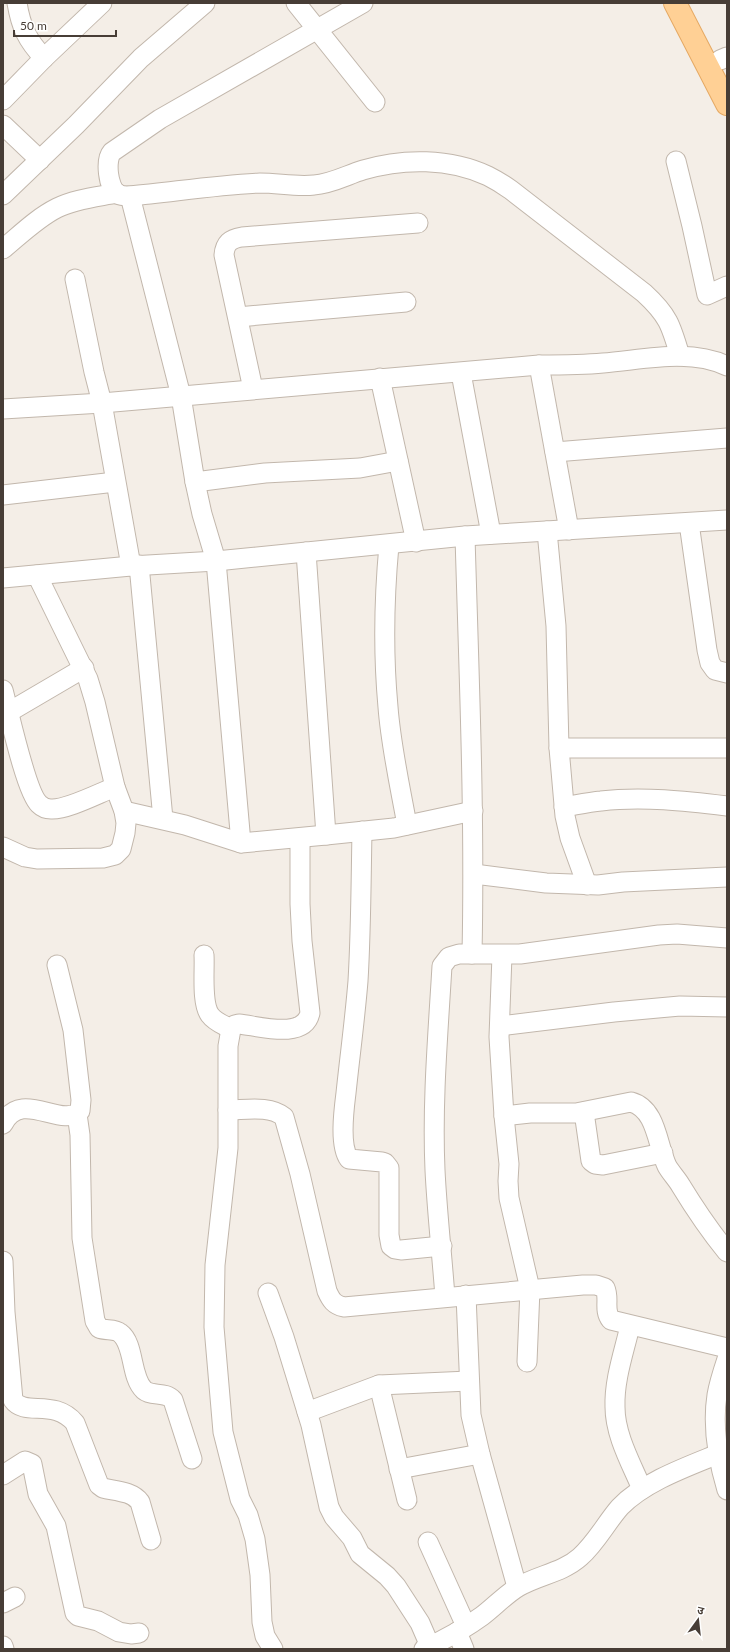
<svg xmlns="http://www.w3.org/2000/svg" width="730" height="1652" viewBox="0 0 730 1652" font-family="Lato,'Noto Sans Devanagari',sans-serif">
	<style>
		.lines { fill: none; stroke-linecap: round; stroke-linejoin: round }
		.minor-casing { stroke: #c2b7ac; stroke-width: 21 }
		.major-casing { stroke: #e5a964; stroke-width: 24 }
		.minor { stroke: #fff; stroke-width: 19 }
		.major { stroke: #ffd095; stroke-width: 22 }
	</style>
	<rect width="100%" height="100%" fill="#f4eee7"/>
	<g class="lines">
		<defs>
			<g id="minor">
				<path d="M17,3C21,27 27,40 44,58"/>
				<path d="M296,3L375,102"/>
				<path d="M363,3L160,119L112,152C105,160 108,187 117,194C121,196 125,196 130,196C173,192 216,185 260,183C278,183 296,187 314,185C331,184 347,175 363,170C403,158 450,158 488,176C496,180 504,185 511,190L644,293C668,315 671,325 680,356"/>
				<path d="M720,60L727,57"/>
				<path d="M3,100L44,58L102,3"/>
				<path d="M3,125L40,160"/>
				<path d="M676,161L692,226L707,295L727,286"/>
				<path d="M3,195L76,125L141,58L205,3"/>
				<path d="M130,196L181,396L195,482L202,514L216,561L241,843"/>
				<path d="M3,249C20,235 37,218 57,208C75,199 97,197 117,193"/>
				<path d="M75,279L94,372L102,403L131,566"/>
				<path d="M238,317L406,302"/>
				<path d="M539,365L569,530"/>
				<path d="M461,373L491,534"/>
				<path d="M380,378L416,542"/>
				<path d="M253,389L224,255C225,243 230,239 242,237L418,223"/>
				<path d="M3,409L102,403L539,365C560,365 582,365 603,363C643,360 689,348 727,366"/>
				<path d="M555,452L727,438"/>
				<path d="M195,482L265,473L360,468L398,461"/>
				<path d="M3,495L115,482"/>
				<path d="M689,523L707,650L710,663L715,670L727,673"/>
				<path d="M547,531L556,626L559,748L565,816L570,838L587,885"/>
				<path d="M465,536C469,676 475,814 472,954"/>
				<path d="M389,545C384,599 383,653 388,707C391,747 400,786 407,825"/>
				<path d="M306,552L326,835"/>
				<path d="M139,565L163,819"/>
				<path d="M3,578L131,566L216,561L465,536L727,520"/>
				<path d="M3,690C9,712 26,792 39,804C42,807 46,809 51,809C67,810 99,793 115,787"/>
				<path d="M9,712L84,668"/>
				<path d="M559,748H727"/>
				<path d="M564,807C576,805 589,802 601,801C642,796 686,801 727,806"/>
				<path d="M124,811L185,825L241,843L326,835L394,828L473,811"/>
				<path d="M362,831C361,881 361,931 358,981C355,1018 350,1055 346,1093C344,1109 339,1145 349,1159L382,1162L385,1163L389,1168V1235L391,1246L395,1249L401,1250L442,1246"/>
				<path d="M3,847L25,857L37,859L103,858L115,855L121,849L125,833L126,823L124,811L115,787L95,702L88,679L37,575"/>
				<path d="M474,874L546,883L598,885L623,882L727,877"/>
				<path d="M204,955C205,970 201,1003 210,1015C215,1022 224,1025 231,1029"/>
				<path d="M502,955L499,1037L504,1116L509,1164L508,1181L509,1198L530,1289L527,1362"/>
				<path d="M500,1026L614,1012L680,1006L727,1007"/>
				<path d="M228,1110C245,1110 270,1105 284,1117L300,1174L327,1291C331,1300 334,1305 344,1307L583,1285H596L605,1288C610,1299 603,1310 611,1320L727,1348"/>
				<path d="M584,1112L591,1161L595,1164L603,1165L663,1153"/>
				<path d="M77,1114L80,1135L82,1238L95,1321L99,1328C106,1331 114,1328 120,1333C135,1344 130,1377 144,1390C152,1397 165,1391 173,1400L192,1459"/>
				<path d="M504,1116L530,1113H576L631,1102C657,1109 657,1145 667,1166C671,1173 677,1179 681,1186C695,1209 710,1231 727,1252"/>
				<path d="M3,1124C21,1088 61,1129 80,1111L81,1100L73,1030L57,965"/>
				<path d="M3,1261L5,1312L13,1400C25,1417 54,1398 75,1423L99,1485L103,1488C115,1491 132,1491 140,1502L151,1540"/>
				<path d="M268,1293L284,1337L311,1425L329,1507L334,1517L352,1538L360,1554L387,1576L396,1586L420,1623L430,1646"/>
				<path d="M466,1295L471,1415L480,1454L517,1587"/>
				<path d="M445,1297C442,1255 437,1212 435,1170C432,1103 438,1034 442,966L449,957L459,954H520L659,935L677,934L727,938"/>
				<path d="M630,1326C624,1352 614,1380 615,1407C615,1435 631,1463 642,1489"/>
				<path d="M727,1359C723,1371 719,1383 717,1395C712,1427 718,1460 727,1490"/>
				<path d="M379,1385L407,1500"/>
				<path d="M307,1412L379,1385L469,1381"/>
				<path d="M399,1469L480,1454"/>
				<path d="M3,1475L25,1461L32,1464L38,1494L56,1526L75,1613L78,1616L98,1621L119,1632L131,1634L139,1633"/>
				<path d="M428,1542L466,1626"/>
				<path d="M3,1603L15,1597"/>
				<path d="M457,1632L464,1649"/>
				<path d="M3,1646L4,1649"/>
				<path d="M273,1649L265,1636L262,1622L260,1575L255,1539L248,1515L240,1499L223,1432L214,1327L215,1265L228,1148V1046L231,1029L235,1025L239,1024C259,1026 304,1040 310,1013L302,941L300,904V838"/>
				<path d="M424,1649C444,1640 464,1629 482,1616C494,1607 505,1595 518,1587C538,1575 562,1573 580,1557C596,1543 606,1523 620,1507C644,1482 686,1467 718,1454"/>
			</g>
			<path id="major" d="M675,3L727,104"/>
		</defs>
		<use href="#minor" class="minor-casing"/>
		<use href="#major" class="major-casing"/>
		<use href="#minor" class="minor"/>
		<use href="#major" class="major"/>
	</g>
	<rect width="730" height="1652" fill="none" stroke="#473d36" stroke-width="8"/>
	<g transform="translate(698 1620) rotate(15)" stroke="#ffffff" stroke-width="3" paint-order="stroke">
	<path d="M0-3L7 15L0 10L-7 15Z" fill="#473d36"/>
	<text y="-6" font-size="11" font-weight="bold" text-anchor="middle" fill="#473d36">उ</text>
	</g>
	<path d="M14 30v6h102v-6" fill="none" stroke="#473d36" stroke-width="2"/>
	<text x="20" y="30" font-size="12" fill="#473d36" stroke="#ffffff" stroke-width="3" paint-order="stroke">50 m</text>
</svg>
